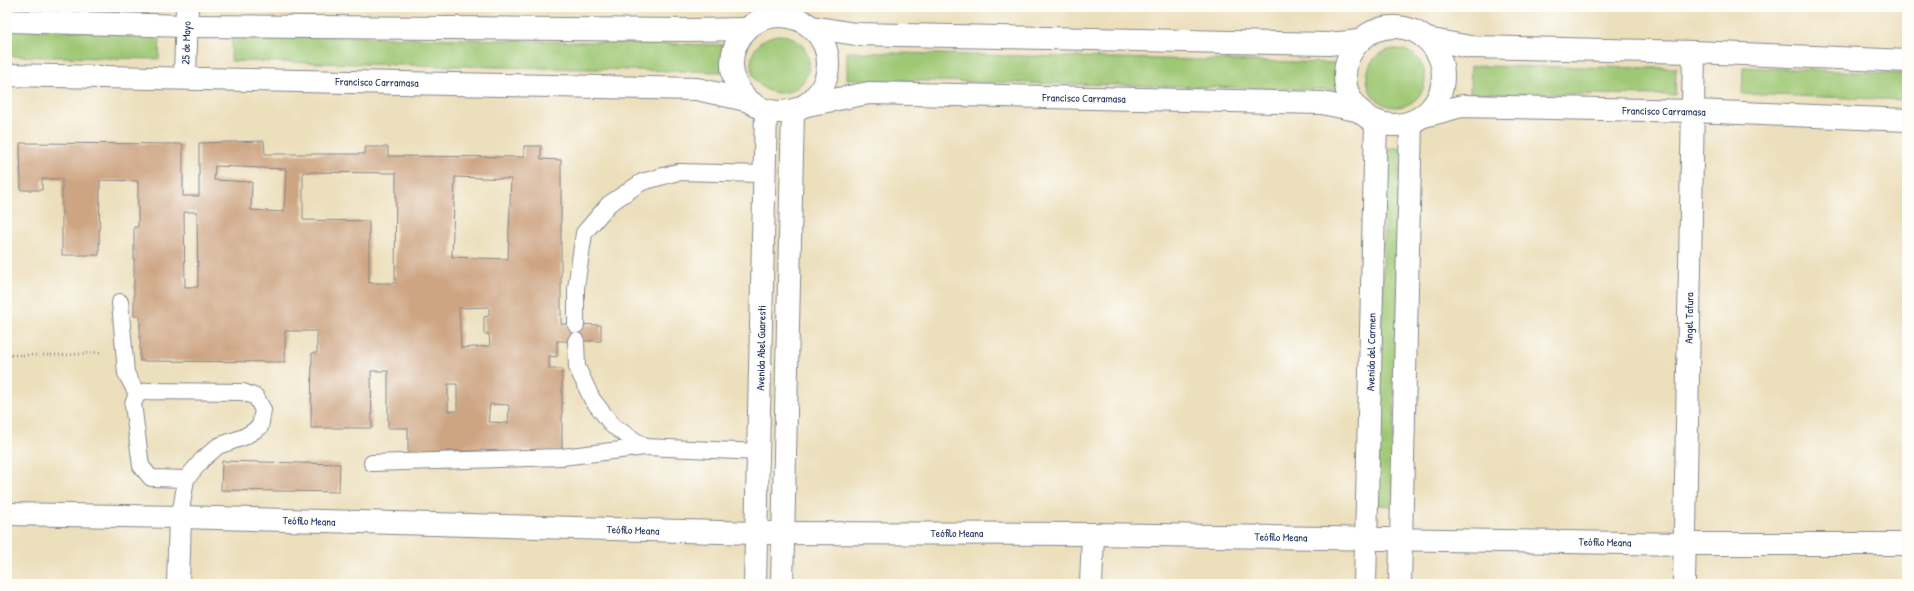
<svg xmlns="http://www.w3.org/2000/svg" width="1914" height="591" viewBox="0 0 1914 591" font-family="'Patrick Hand',sans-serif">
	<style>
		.green { fill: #9fc874; stroke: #5d7c69 }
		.building { fill: #cea583; fill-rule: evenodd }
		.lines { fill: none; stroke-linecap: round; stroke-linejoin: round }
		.service-casing { stroke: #84878d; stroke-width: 18 }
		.minor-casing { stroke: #84878d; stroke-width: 24 }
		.tertiary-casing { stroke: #84878d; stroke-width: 24 }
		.secondary-casing { stroke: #84878d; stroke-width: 24 }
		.path { stroke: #84878d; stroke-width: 2.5; stroke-dasharray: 1 3; stroke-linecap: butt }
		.service { stroke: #fff; stroke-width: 16 }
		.minor { stroke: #fff; stroke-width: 22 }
		.tertiary { stroke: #fff; stroke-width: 22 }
		.secondary { stroke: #fff; stroke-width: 22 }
		.labels { text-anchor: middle; stroke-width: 3; stroke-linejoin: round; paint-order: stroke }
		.street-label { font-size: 11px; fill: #1b2f5e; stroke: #fdfcf7 }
	</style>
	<rect width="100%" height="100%" fill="#fdfcf7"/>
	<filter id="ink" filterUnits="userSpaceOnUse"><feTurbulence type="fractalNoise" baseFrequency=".025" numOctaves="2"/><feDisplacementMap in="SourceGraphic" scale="8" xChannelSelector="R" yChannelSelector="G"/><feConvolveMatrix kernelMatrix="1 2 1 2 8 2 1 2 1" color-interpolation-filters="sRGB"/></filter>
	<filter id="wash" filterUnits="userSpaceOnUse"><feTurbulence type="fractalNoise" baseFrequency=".012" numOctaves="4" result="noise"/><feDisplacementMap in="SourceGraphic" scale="16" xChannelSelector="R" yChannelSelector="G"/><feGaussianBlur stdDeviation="0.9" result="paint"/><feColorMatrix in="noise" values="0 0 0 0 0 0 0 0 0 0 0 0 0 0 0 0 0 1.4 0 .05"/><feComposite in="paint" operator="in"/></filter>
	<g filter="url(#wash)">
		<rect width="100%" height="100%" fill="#ecdfbc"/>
		<g class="green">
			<path d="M7,29L160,33L159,59L7,56Z"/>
			<path d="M232,34L723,45L722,72L231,61Z"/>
			<circle cx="780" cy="64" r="29"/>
			<circle cx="1396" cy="78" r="29"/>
			<path d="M847,52L1338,63V90L847,79Z"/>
			<path d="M1471,66L1676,68L1675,95L1470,93Z"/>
			<path d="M1743,67L1907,74V100L1742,94Z"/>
			<path d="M1386,148H1401L1392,506L1377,505Z"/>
		</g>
		<g id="blocks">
			<g class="building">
				<path d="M264,141L265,154H365V147H388V156L524,157V146H541V159L561,160V324L601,325V341H557V357L549,356V369H562V451H446V461L408,454V428H388V371H371L372,428H311L312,353H317V331H285V362L140,361V316H134V227H138V181L100,180L99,255H62V179H42V190H21L20,143L183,144V196H199V143ZM215,166L286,169L284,212L251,210L252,182L214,180ZM303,172L396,173L395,283H369V221L303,220ZM455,177L511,179L508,259L452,257ZM184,212H197L198,287H185ZM489,307V316L484,317V334H489L490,346L461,348L459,308ZM448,384H457V411H448ZM490,404L509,405L508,423L488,422Z"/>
				<path d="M222,461L340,464L339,492L221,490Z"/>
			</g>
		</g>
	</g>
	<g filter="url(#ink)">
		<use href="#blocks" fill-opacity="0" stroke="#84878d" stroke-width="1"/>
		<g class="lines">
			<defs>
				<g id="service">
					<path d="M120,302L126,373L137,394"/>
					<path d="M576,325V288L584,233L609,204L642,182L678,172L764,174"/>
					<path d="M576,341L577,367L592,399L613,426L645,447L759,452"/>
					<path d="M372,463L562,457L645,447"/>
					<path d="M180,517L186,479L203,459L218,446L244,437L260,427L263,410L256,397L243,392L148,391L137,394L133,404L141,466L151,478L186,479"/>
				</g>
				<g id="minor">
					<path d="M185,78L187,7"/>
					<path d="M7,514L180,517L755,533L1093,534L1685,544H1907"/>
					<path d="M178,584L180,517"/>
					<path d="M1091,584L1093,534"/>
					<path d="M1684,584L1694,52"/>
				</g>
				<g id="tertiary">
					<path d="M779,15V7"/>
					<path d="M7,21L186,26L689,30L746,29"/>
					<path d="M7,75L697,89L746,100"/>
				</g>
				<g id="secondary">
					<circle cx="780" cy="64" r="48"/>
					<path d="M812,27L855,34L1328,44L1360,41"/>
					<circle cx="1394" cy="76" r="49"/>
					<path d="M1427,39L1470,47L1694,52L1907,61"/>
					<path d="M807,105L869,93L1322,103L1361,111"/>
					<path d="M1421,117L1462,106L1693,111L1907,120"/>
					<path d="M755,584L766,111"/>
					<path d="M782,584L793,111"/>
					<path d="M1365,584L1376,121"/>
					<path d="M1400,584L1411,122"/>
				</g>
			</defs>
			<use href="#service" class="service-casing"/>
			<use href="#minor" class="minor-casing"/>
			<use href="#tertiary" class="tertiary-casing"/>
			<use href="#secondary" class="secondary-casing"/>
			<path class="path" d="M7,355H67L102,352"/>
			<use href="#service" class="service"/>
			<use href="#minor" class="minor"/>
			<use href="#tertiary" class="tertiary"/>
			<use href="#secondary" class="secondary"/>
		</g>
	</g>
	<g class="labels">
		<g class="street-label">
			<text transform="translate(186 43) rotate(-88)" y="4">25 de Mayo</text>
			<text transform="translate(377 82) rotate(1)" y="4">Francisco Carramasa</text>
			<text transform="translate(1084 98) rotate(1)" y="4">Francisco Carramasa</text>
			<text transform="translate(1664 111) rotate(1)" y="4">Francisco Carramasa</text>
			<text transform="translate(1689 318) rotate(-89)" y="4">Angel Tafura</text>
			<text transform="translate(761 348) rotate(-89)" y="4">Avenida Abel Guaresti</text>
			<text transform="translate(1371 352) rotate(-89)" y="4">Avenida del Carmen</text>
			<text transform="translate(309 521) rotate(2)" y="4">Teófilo Meana</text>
			<text transform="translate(633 530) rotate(2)" y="4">Teófilo Meana</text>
			<text x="957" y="537">Teófilo Meana</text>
			<text transform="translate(1281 537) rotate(1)" y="4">Teófilo Meana</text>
			<text transform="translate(1605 542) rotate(1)" y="4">Teófilo Meana</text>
		</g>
	</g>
	<rect width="1914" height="591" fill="none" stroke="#fdfcf7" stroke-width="24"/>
</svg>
